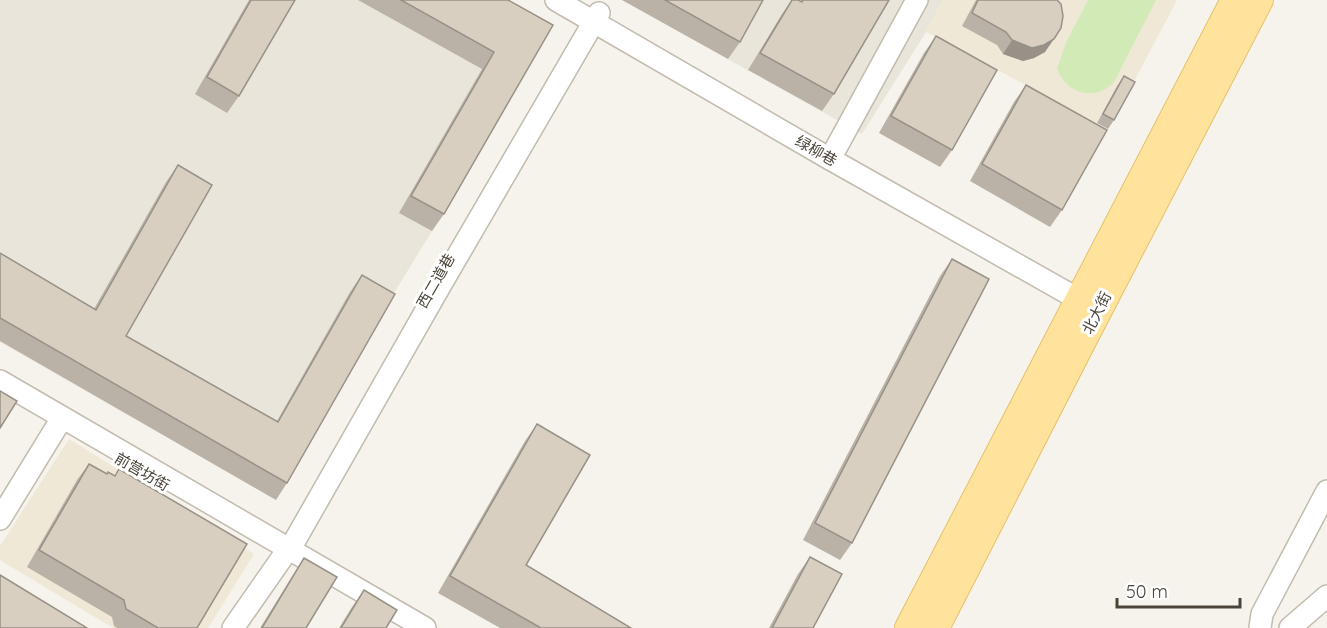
<svg xmlns="http://www.w3.org/2000/svg" width="1327" height="628" viewBox="0 0 1327 628" font-family="Quicksand,'Noto Sans SC',sans-serif">
	<style>
		.residential { fill: #eae5da }
		.education { fill: #efe8d6 }
		.green { fill: #d2eab5 }
		.lines { fill: none; stroke-linecap: round; stroke-linejoin: round }
		.minor-casing { stroke: #c2bbae; stroke-width: 24 }
		.major-casing { stroke: #e6c16a; stroke-width: 28 }
		.minor { stroke: #fff; stroke-width: 21 }
		.major { stroke: #ffe39c; stroke-width: 26 }
		.wall { fill: #bab2a6 }
		.shaded-wall { fill: #979187 }
		.building { fill: #d8cfc1; stroke: #979187; stroke-width: 1.5 }
		.labels { text-anchor: middle; stroke-width: 6; stroke-linejoin: round; paint-order: stroke }
		.street-label { font-size: 15px; fill: #4b4439; stroke: #fff }
	</style>
	<rect width="100%" height="100%" fill="#f6f3ec"/>
	<g class="residential">
		<path d="M0,0H467L541,42L432,231L383,311L276,500L0,342Z"/>
		<path d="M622,0H943L926,32L862,134Z"/>
	</g>
	<g class="education">
		<path d="M943,0H1177L1129,91L1117,86L1097,123L926,32Z"/>
		<path d="M69,439L254,554L208,628H113L0,560V546Z"/>
	</g>
	<path class="green" d="M1088,0H1156L1114,82C1095,102 1067,94 1057,69L1066,43Z"/>
	<g class="lines">
		<defs>
			<g id="minor">
				<path d="M556,0L830,159L1078,299"/>
				<path d="M830,159L917,0"/>
				<path d="M0,381L425,628"/>
				<path d="M0,519L62,418"/>
				<path d="M233,628L284,555L290,549L440,286L599,13"/>
				<path d="M1260,628L1262,614L1327,491"/>
				<path d="M1290,628L1327,596"/>
			</g>
			<g id="major">
				<path d="M908,628L1234,0"/>
				<path d="M936,628L1085,337L1260,0"/>
			</g>
		</defs>
		<use href="#minor" class="minor-casing"/>
		<use href="#major" class="major-casing"/>
		<use href="#minor" class="minor"/>
		<use href="#major" class="major"/>
	</g>
	<g class="wall">
		<path d="M249,0H295L239,96L227,113L195,94Z"/>
		<path d="M358,0H508L553,25L444,214L432,231L399,213L482,69Z"/>
		<path d="M622,0H763L740,42L728,59Z"/>
		<path d="M792,0L800,1L801,0H889L834,94L822,111L748,70L782,14Z"/>
		<path d="M976,0H1057L1045,52L1034,58L1023,61L1003,54L997,45L962,26Z"/>
		<path d="M936,36L952,150L940,167L879,133L924,53Z"/>
		<path d="M1124,76L1114,120L1108,129L1097,123L1117,86Z"/>
		<path d="M1026,85L1062,210L1050,227L970,181L1014,102Z"/>
		<path d="M178,165L126,336L277,421L350,292L362,275L287,483L276,500L0,341V253L94,309L166,182Z"/>
		<path d="M952,259L852,543L840,560L803,540L940,276Z"/>
		<path d="M537,424L526,565L631,628H500L438,593L525,441Z"/>
		<path d="M89,464L107,474L197,628H117L114,626L112,617L27,567L77,480Z"/>
		<path d="M810,557L813,628H769L798,574Z"/>
		<path d="M304,558L306,628H260L293,575Z"/>
		<path d="M364,590L386,628H339L352,607Z"/>
	</g>
	<path class="shaded-wall" d="M1054,39L1045,52L1034,58L1023,61L1003,54L1012,40Z"/>
	<g class="building">
		<path d="M251,0H295L239,96L207,77Z"/>
		<path d="M401,0H508L553,25L444,214L411,196L494,52Z"/>
		<path d="M665,0H763L740,42Z"/>
		<path d="M792,0H798L802,2L803,0H889L834,94L760,53Z"/>
		<path d="M978,0H1057L1061,4L1063,16L1061,28L1054,39L1044,45L1032,48L1012,40L1006,32L972,13Z"/>
		<path d="M936,36L997,70L952,150L891,116Z"/>
		<path d="M1124,76L1135,82L1114,120L1103,114Z"/>
		<path d="M1026,85L1107,130L1062,210L982,164Z"/>
		<path d="M178,165L212,185L126,336L278,422L362,275L395,294L287,483L0,318V253L96,310Z"/>
		<path d="M952,259L989,279L852,543L815,523Z"/>
		<path d="M0,391L17,401L0,428Z"/>
		<path d="M537,424L590,455L526,565L631,628H541L450,576Z"/>
		<path d="M89,464L107,474L108,472L115,476L119,469L247,544L197,628H158L126,609L124,600L39,550Z"/>
		<path d="M810,557L842,574L813,628H772Z"/>
		<path d="M304,558L337,577L306,628H262Z"/>
		<path d="M0,575L87,628H0Z"/>
		<path d="M364,590L397,610L386,628H341Z"/>
	</g>
	<g class="labels">
		<g class="street-label">
			<text transform="translate(816 151) rotate(30)" y="5">绿柳巷</text>
			<text transform="translate(436 281) rotate(-60)" y="5">西二道巷</text>
			<text transform="translate(1097 313) rotate(-63)" y="5">北大街</text>
			<text transform="translate(142 472) rotate(30)" y="5">前营坊街</text>
		</g>
	</g>
	<path d="M1117 598v9h123v-9" fill="none" stroke="#4b4439" stroke-width="3"/>
	<text x="1126" y="598" font-size="18" fill="#4b4439" stroke="#ffffff" stroke-width="4.5" paint-order="stroke">50 m</text>
</svg>
